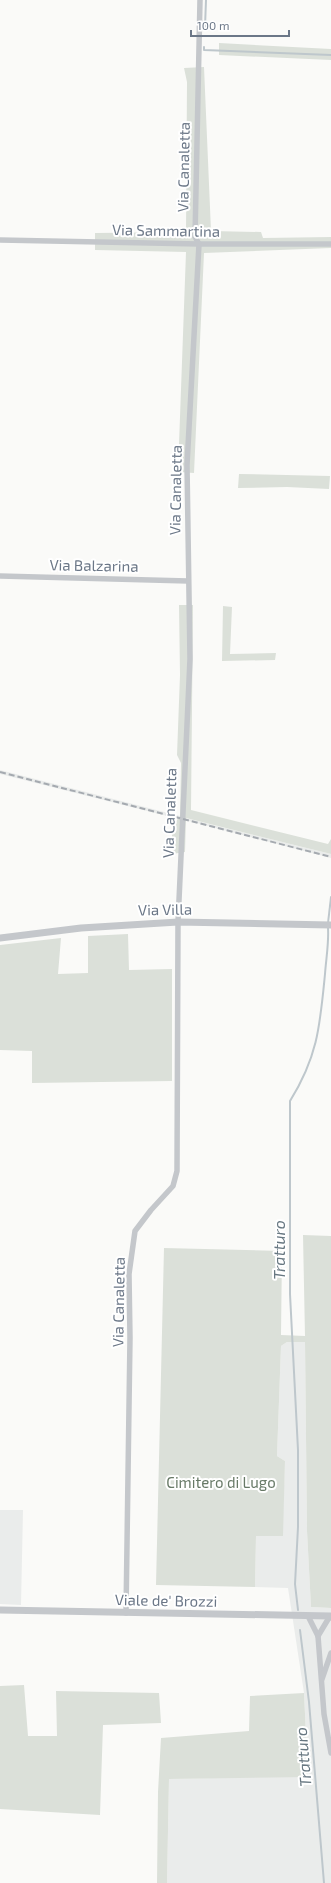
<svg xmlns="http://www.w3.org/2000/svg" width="331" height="1883" viewBox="0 0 331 1883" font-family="'Exo 2',sans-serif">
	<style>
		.built { fill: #eaeceb }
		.green { fill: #dbe0d9 }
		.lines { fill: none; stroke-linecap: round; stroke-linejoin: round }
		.stream { stroke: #bec7cc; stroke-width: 2 }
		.minor { stroke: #c4c7cb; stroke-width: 5.5 }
		.tertiary { stroke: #c4c7cb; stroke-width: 7 }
		.rail { stroke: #a5aab0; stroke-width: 2; stroke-dasharray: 6 3; stroke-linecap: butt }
		.labels { text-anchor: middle; stroke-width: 4; stroke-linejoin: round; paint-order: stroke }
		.street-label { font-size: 15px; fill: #6b7787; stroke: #fff }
		.park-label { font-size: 15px; fill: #677966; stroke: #fff }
		.water-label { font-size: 16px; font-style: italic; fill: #677781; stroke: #fff }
	</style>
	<rect width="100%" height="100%" fill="#fafaf8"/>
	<g class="built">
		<path d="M0,770L180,816L179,819L0,774Z"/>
		<path d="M185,818L331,854V858L185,820Z"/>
		<path d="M287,1342H305L307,1531L311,1607L331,1608V1883H167L169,1779L308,1776L304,1693L288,1588L255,1587L256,1536H282L285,1461L277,1456L281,1346Z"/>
		<path d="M0,1510H23L21,1605L0,1604Z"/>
	</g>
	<g class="green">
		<path d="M219,43L331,49V60L219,55Z"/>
		<path d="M204,67L211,231L261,232L263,238L331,237V248L204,253L194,473L178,472L186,252L95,250V233L186,232L187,82L184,68Z"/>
		<path d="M239,474L330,476L329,489L287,487L238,488Z"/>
		<path d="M179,605H193L191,810L328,844L331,839V854L186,818L185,852L172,854V827L180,816L181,763L177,755L180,675Z"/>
		<path d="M223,606L232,607L230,654L276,653L275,660L222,661Z"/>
		<path d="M128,934L129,970L172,969V1081L32,1083V1051L0,1050V945L61,938L58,974L88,973V936Z"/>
		<path d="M303,1235L331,1236V1608L311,1607L307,1531L305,1342H287L281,1346L277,1456L285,1461L283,1536H256L255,1587L156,1585L164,1248L282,1251L281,1335L305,1336Z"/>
		<path d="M24,1685L28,1736H57L56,1691L159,1693L161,1723L103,1725L100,1815L0,1809V1686Z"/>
		<path d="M304,1693L308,1777L169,1779L167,1883H157L158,1792L161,1738L249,1731L250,1696Z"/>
	</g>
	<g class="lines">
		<g class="stream">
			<path d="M205,27L206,0"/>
			<path d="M204,47V50L331,55"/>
			<path d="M328,923L331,897"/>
			<path d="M298,1610L295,1584L298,1527V1450L290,1294V1101C318,1056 320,1025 325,974C326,959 329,943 328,928"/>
			<path d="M300,1630L309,1702L324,1883"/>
		</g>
		<g class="minor">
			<path d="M0,240L199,244H331"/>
			<path d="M0,576L188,581"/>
			<path d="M126,1613L130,1338L129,1274L135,1231L151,1210L173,1186L177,1171L178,922L190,659L187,465L199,244L195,237L200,0"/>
			<path d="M308,1616L318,1636L324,1714L331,1753"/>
			<path d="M318,1636L330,1616V1618"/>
			<path d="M322,1679L331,1653"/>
		</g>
		<g class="tertiary">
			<path d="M0,938L81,928L178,922L331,925"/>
			<path d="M0,1610L331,1616"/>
		</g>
		<path class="rail" d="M0,772L331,857"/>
	</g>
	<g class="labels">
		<g class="street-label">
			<text transform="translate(184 167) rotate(-89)" y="5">Via Canaletta</text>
			<text transform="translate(166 231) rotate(1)" y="5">Via Sammartina</text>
			<text transform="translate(176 490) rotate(-89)" y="5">Via Canaletta</text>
			<text transform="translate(94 566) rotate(1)" y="5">Via Balzarina</text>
			<text transform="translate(170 813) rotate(-88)" y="5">Via Canaletta</text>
			<text transform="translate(165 910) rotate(-1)" y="5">Via Villa</text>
			<text transform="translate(119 1302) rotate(-89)" y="5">Via Canaletta</text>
			<text transform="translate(166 1601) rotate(1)" y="5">Viale de' Brozzi</text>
		</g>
		<g class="park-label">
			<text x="221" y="1488">Cimitero di Lugo</text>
		</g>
		<g class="water-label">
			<text transform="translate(279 1250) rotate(-90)" y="6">Tratturo</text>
			<text transform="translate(303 1757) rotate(-95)" y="6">Tratturo</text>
		</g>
	</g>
	<path d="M191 30v6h98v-6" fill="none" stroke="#6b7787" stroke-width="2"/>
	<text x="197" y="30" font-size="12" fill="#6b7787" stroke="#ffffff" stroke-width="3" paint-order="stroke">100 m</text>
</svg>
